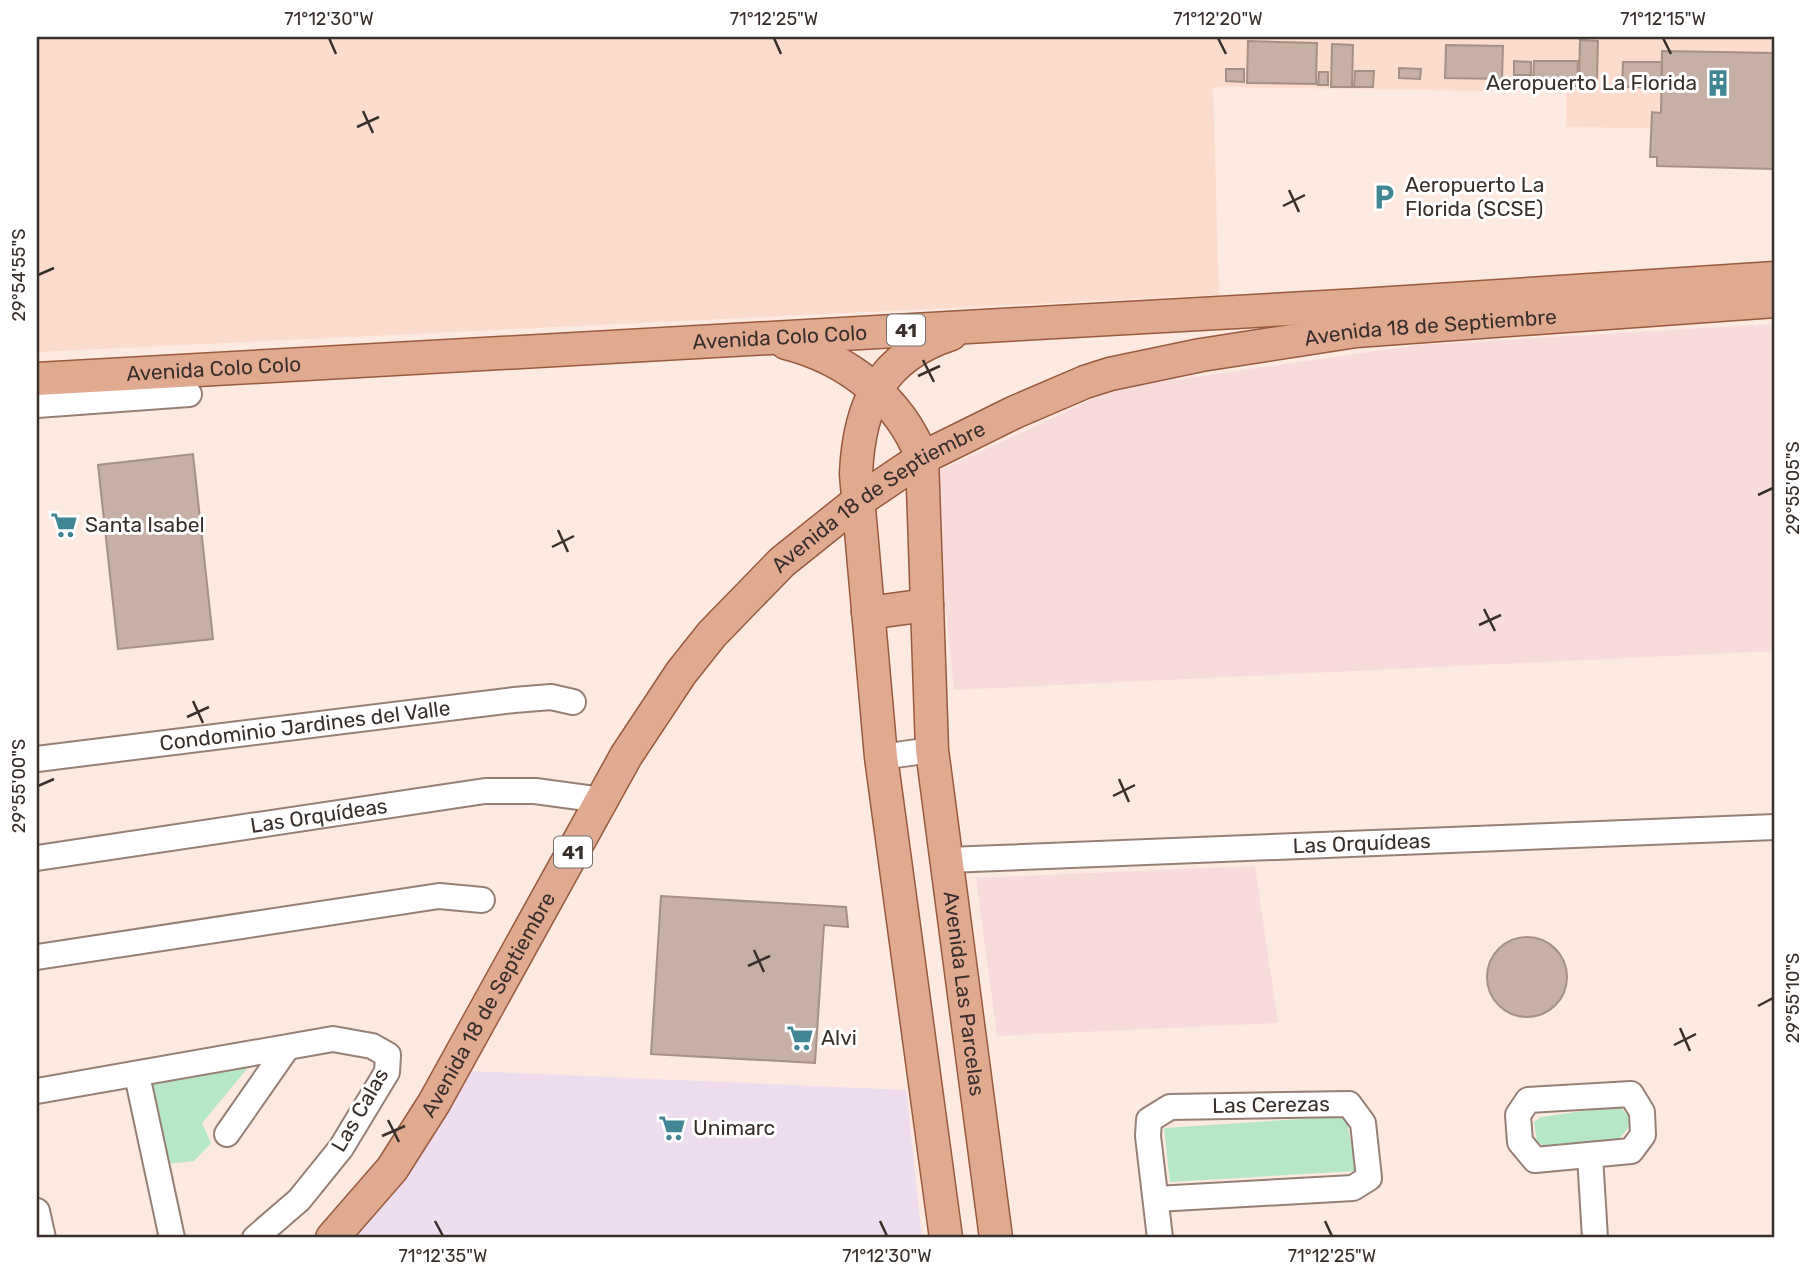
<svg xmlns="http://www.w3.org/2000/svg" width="1812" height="1275" viewBox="0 0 1812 1275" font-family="Rubik,sans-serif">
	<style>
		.commercial { fill: #eeddef }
		.industrial { fill: #f7dcdb }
		.built { fill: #fbdccd }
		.green { fill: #b6e8c7 }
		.building { fill: #c6afa4; stroke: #a69086; stroke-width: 2 }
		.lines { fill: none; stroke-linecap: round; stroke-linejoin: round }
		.minor-casing { stroke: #968076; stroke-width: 28 }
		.major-casing { stroke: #995b3d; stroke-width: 35 }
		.minor { stroke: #fff; stroke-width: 24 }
		.major { stroke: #e0aa91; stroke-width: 32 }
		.ticks { fill: none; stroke: #39302b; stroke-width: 2.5 }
		.labels { text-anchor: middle; stroke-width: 6; stroke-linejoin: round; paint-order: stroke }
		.shield { fill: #fff; stroke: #746e6b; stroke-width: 2 }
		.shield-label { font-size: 19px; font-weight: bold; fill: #39302b }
		.poi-label { font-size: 21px; fill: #39302b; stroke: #fff; text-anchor: start }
		.street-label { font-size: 21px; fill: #39302b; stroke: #fff }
		.neatline { fill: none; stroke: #39302b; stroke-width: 2.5 }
		.ticks-label { font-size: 18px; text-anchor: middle; fill: #39302b }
	</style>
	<rect width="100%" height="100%" fill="#fce9e0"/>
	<path class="commercial" d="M467,1071L906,1090L922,1238H353L366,1225L412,1166Z"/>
	<g class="industrial">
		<path d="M1775,324V651L954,690L932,474L1117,388L1418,345Z"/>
		<path d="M1255,866L1278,1023L997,1036L976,878Z"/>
	</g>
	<path class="built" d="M37,37H1775V169L1657,166V157H1650L1651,128L1566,127V92L1213,87L1219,295L37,352Z"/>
	<g class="green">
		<path d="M256,1058L202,1123L211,1143L194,1161L166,1164L149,1083Z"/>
		<path d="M1619,1106L1629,1116L1628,1128L1619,1139L1548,1148L1537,1142L1534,1122L1541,1117Z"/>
		<path d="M1346,1116L1356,1171L1170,1182L1164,1128Z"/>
	</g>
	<g class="building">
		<path d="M1580,40L1598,41L1597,80H1579Z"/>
		<path d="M1248,41L1317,43L1316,84L1247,83Z"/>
		<path d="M1332,44L1353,45L1352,87H1331Z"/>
		<path d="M1446,45L1503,46L1502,79L1445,78Z"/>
		<path d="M1662,51L1775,53V169L1657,166V157H1650L1652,112L1661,113Z"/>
		<path d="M1514,61L1531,62V75H1514Z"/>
		<path d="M1534,61H1578L1577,86L1533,85Z"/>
		<path d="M1623,62H1662L1661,88L1622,87Z"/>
		<path d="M1399,68L1421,69L1420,79L1399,78Z"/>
		<path d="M1226,69H1244V82L1226,81Z"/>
		<path d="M1355,71H1374L1373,87H1354Z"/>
		<path d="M1319,72H1328V85H1318Z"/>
		<path d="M193,454L213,639L118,649L98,465Z"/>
		<path d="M661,896L846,907L848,927L824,925L815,1063L651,1054Z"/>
		<circle cx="1527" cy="977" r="40"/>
	</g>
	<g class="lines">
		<defs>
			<g id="minor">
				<path d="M37,405L189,394"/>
				<path d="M881,757L932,750"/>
				<path id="s1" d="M37,759L514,700L551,697L573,702"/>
				<path id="s2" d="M37,858L485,791H535L602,800"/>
				<path id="s3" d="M947,860L1775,827"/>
				<path d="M37,957L439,896L482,900"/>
				<path d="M137,1075L172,1238"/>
				<path d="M37,1091L333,1039L372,1046L388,1055L387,1072L341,1148L299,1200L255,1238"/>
				<path d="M1631,1094L1642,1112L1643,1135L1631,1151L1535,1160L1520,1142L1518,1115L1528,1100Z"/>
				<path d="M227,1134L287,1048"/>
				<path d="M1590,1156L1595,1238"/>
				<path d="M1156,1199L1353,1188L1369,1178L1363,1123L1349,1104L1170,1107L1149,1120L1148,1136L1160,1238"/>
				<path d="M37,1211L43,1238"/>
			</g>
			<g id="major">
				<path id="s4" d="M786,343C846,358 900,399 922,458L932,750L996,1238"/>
				<path id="s5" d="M37,379L1360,305L1775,278"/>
				<path d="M868,613L927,605"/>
				<path id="s6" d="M332,1238L392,1169L434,1103L626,756L681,673L712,634L782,562L857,502L922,458L1015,412L1085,382L1110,374L1201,355L1356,331L1775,301"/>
				<path d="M946,1238L881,757L856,474C859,404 881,357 951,334"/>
			</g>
		</defs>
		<use href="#minor" class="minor-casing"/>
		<use href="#major" class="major-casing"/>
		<use href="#minor" class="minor"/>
		<use href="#major" class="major"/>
	</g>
	<path class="ticks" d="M329,38L336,54M774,38L781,54M1218,38L1226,54M1663,38L1671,54M363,111L373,133M357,127L379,117M1289,190L1299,212M1283,206L1305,195M38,275L54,268M923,360L934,382M918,376L940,366M1758,495L1773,488M558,530L568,552M552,547L574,536M1484,609L1495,631M1479,625L1501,615M193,701L203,723M187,717L209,707M1119,779L1129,802M38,786L54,779M1113,796L1135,785M754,950L764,972M748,966L770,956M1758,1006L1773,998M1680,1028L1690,1051M1674,1045L1696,1034M388,1120L399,1142M382,1136L405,1126M435,1221L443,1236M880,1221L887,1236M1325,1221L1332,1236"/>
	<defs>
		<symbol id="building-bare" viewBox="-9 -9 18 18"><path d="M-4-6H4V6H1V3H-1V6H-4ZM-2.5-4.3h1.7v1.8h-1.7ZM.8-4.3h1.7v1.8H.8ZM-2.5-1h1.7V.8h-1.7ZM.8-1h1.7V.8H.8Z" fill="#418694" stroke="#fff" stroke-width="2.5" paint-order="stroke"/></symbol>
		<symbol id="parking-bare" viewBox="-9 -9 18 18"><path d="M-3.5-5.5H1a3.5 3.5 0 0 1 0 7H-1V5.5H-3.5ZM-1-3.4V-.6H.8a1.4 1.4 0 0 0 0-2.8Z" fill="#418694" stroke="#fff" stroke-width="2.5" paint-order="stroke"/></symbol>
		<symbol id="supermarket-bare" viewBox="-9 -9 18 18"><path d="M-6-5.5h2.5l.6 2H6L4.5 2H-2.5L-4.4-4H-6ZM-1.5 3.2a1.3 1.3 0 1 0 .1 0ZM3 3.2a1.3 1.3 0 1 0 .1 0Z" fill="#418694" stroke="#fff" stroke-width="2.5" paint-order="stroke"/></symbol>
	</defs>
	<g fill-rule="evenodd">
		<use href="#building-bare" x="1699" y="64" width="38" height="38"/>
		<use href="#parking-bare" x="1365" y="178" width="38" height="38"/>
		<use href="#supermarket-bare" x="45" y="506" width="38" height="38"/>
		<use href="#supermarket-bare" x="781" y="1019" width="38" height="38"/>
		<use href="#supermarket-bare" x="653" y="1109" width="38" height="38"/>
	</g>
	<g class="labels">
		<g class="shield">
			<rect x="887" y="314.5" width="38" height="31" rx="5"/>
			<rect x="554" y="836.5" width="38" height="31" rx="5"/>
		</g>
		<g class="shield-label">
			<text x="906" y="337">41</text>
			<text x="573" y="859">41</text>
		</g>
		<g class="poi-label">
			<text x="1697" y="90" text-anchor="end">Aeropuerto La Florida</text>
			<text x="1405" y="192">Aeropuerto La<tspan x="1405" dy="24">Florida (SCSE)</tspan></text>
			<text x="85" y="532">Santa Isabel</text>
			<text x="821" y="1045">Alvi</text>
			<text x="693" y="1135">Unimarc</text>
		</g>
		<g class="street-label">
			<text dy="7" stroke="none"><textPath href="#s6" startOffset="1521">Avenida 18 de Septiembre</textPath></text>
			<text dy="7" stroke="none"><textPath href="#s5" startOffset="744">Avenida Colo Colo</textPath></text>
			<text dy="7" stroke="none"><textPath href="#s5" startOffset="177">Avenida Colo Colo</textPath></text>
			<text dy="7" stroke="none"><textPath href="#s6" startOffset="933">Avenida 18 de Septiembre</textPath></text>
			<text dy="7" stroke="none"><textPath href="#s1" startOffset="270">Condominio Jardines del Valle</textPath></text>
			<text dy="7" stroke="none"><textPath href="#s2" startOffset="285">Las Orquídeas</textPath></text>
			<text dy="7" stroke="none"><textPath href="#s3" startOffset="415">Las Orquídeas</textPath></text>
			<text dy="7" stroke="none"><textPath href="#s4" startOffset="723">Avenida Las Parcelas</textPath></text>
			<text dy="7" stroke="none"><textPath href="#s6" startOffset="282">Avenida 18 de Septiembre</textPath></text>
			<text transform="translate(1271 1105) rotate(-1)" y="7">Las Cerezas</text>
			<text transform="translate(360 1110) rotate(-60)" y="7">Las Calas</text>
		</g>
	</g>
	<rect width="1812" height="1275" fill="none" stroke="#ffffff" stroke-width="77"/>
	<rect x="38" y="38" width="1735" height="1198" class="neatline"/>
	<g class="ticks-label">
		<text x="329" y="25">71°12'30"W</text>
		<text x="774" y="25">71°12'25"W</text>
		<text x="1218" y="25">71°12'20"W</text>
		<text x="1663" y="25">71°12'15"W</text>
		<text transform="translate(19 275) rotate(-90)" y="6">29°54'55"S</text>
		<text transform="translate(1793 488) rotate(-90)" y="6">29°55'05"S</text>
		<text transform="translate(19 786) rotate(-90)" y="6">29°55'00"S</text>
		<text transform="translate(1793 998) rotate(-90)" y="6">29°55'10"S</text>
		<text x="443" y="1262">71°12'35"W</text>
		<text x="887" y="1262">71°12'30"W</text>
		<text x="1332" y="1262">71°12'25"W</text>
	</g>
</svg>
